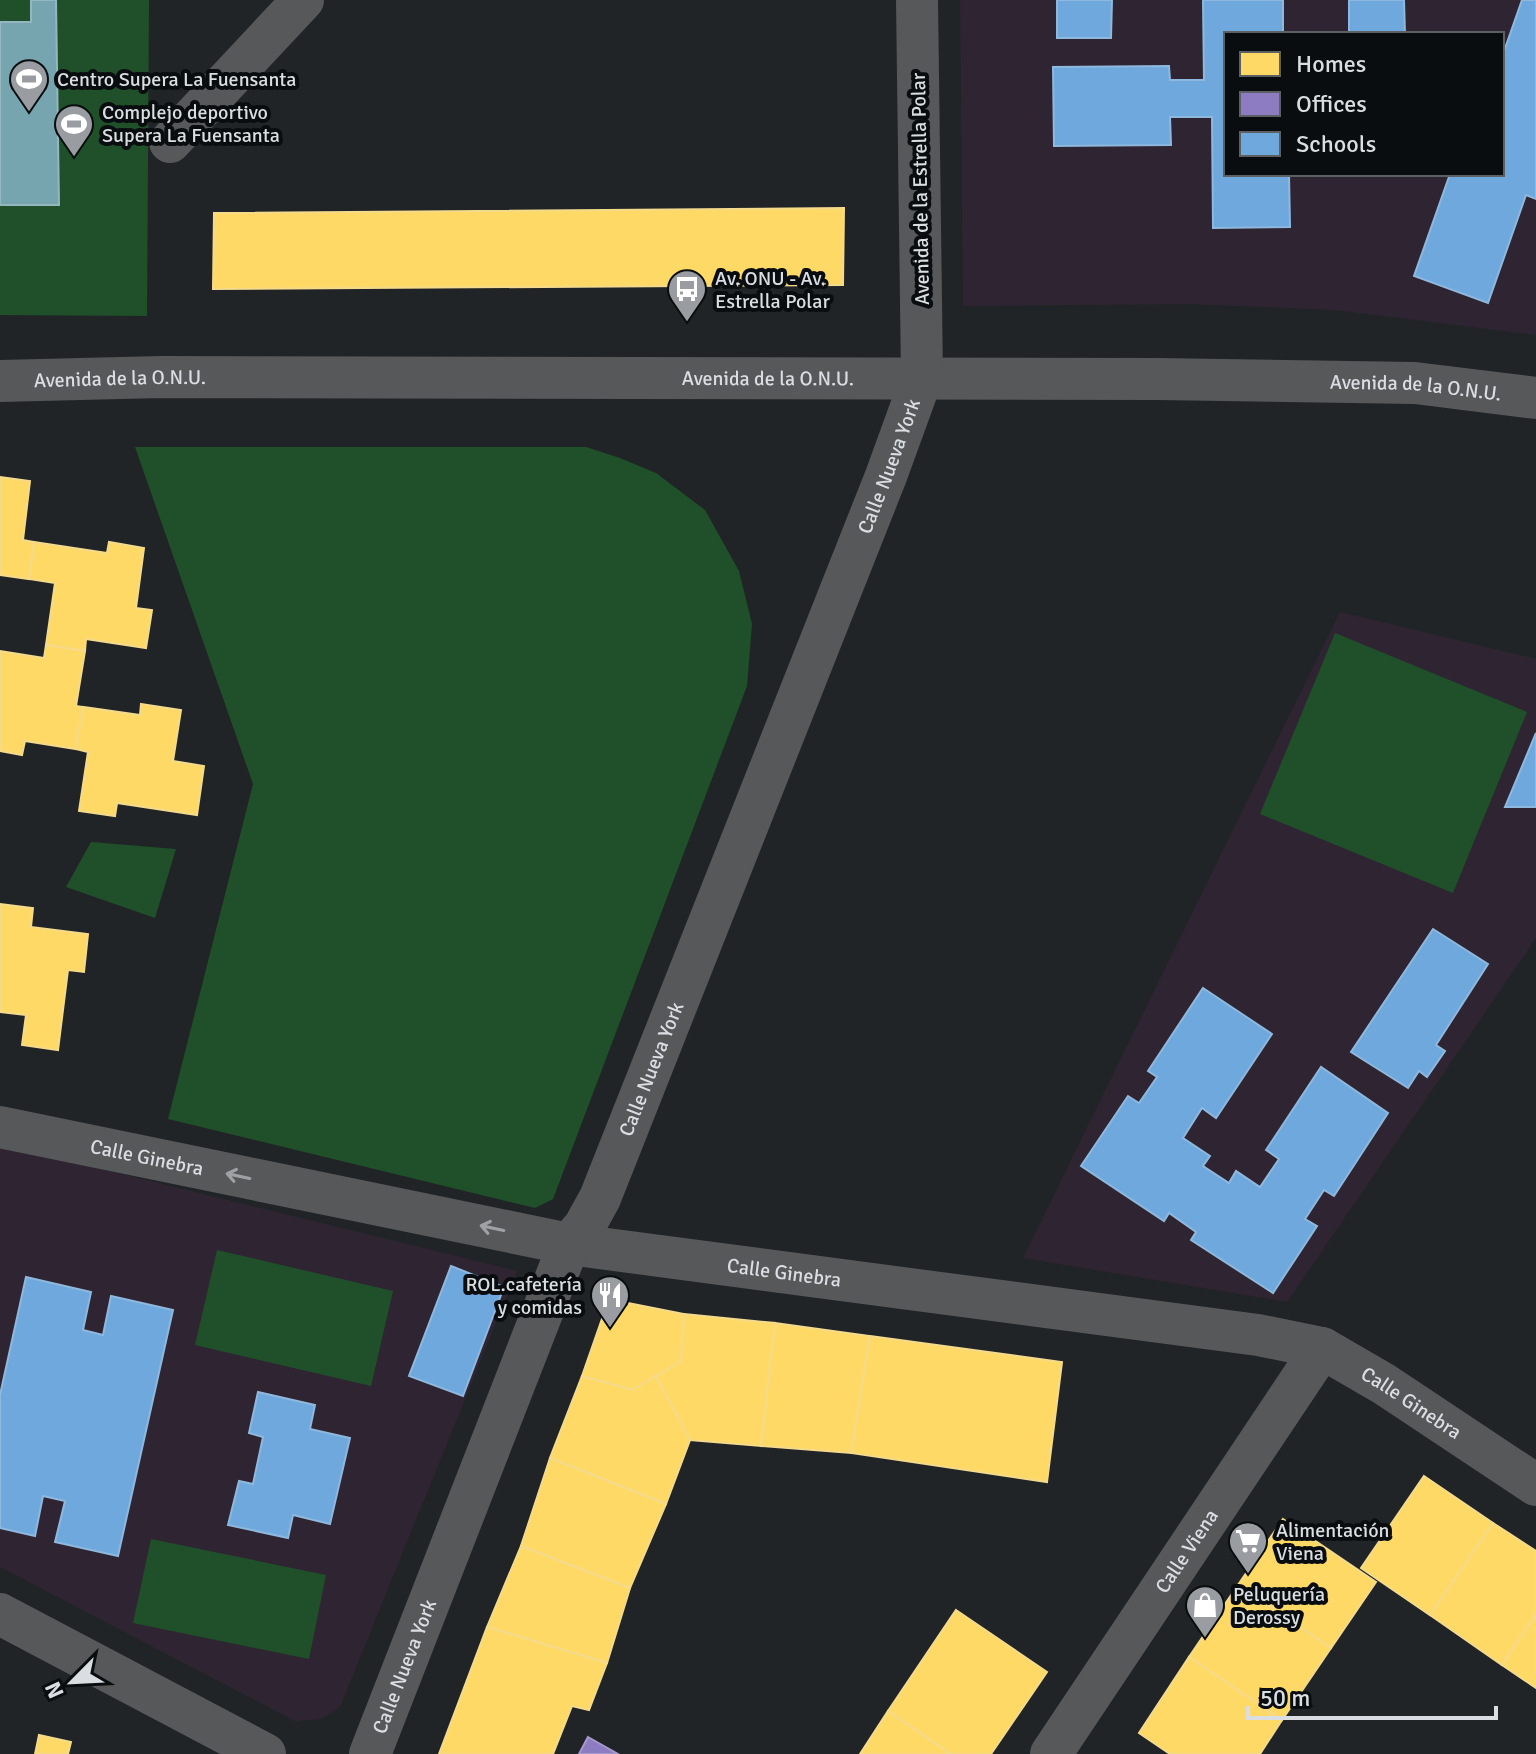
<svg xmlns="http://www.w3.org/2000/svg" width="1536" height="1754" viewBox="0 0 1536 1754" font-family="Signika,sans-serif">
	<style>
		.education { fill: #2f2532; fill-rule: evenodd }
		.green { fill: #1f5029 }
		.homes { fill: #ffd966; stroke: #f4da8b; stroke-width: 2 }
		.offices { fill: #8e7cc3; stroke: #a599cc; stroke-width: 2 }
		.schools { fill: #6fa8dc; stroke: #8fb8de; stroke-width: 2 }
		.public { fill: #76a5af; stroke: #94b6be; stroke-width: 2 }
		.lines { fill: none; stroke-linecap: round; stroke-linejoin: round }
		.minor { stroke: #56585a; stroke-width: 42 }
		.oneway { stroke: #9fa1a4 }
		.labels { text-anchor: middle; stroke-width: 8; stroke-linejoin: round; paint-order: stroke }
		.poi-label { font-size: 20px; fill: #dadde1; stroke: #0a0d0f; text-anchor: start }
		.street-label { font-size: 20px; fill: #dadde1; stroke: #0a0d0f }
	</style>
	<rect width="100%" height="100%" fill="#212426"/>
	<g class="education">
		<path d="M960,0H1536V335L1335,310L1192,304L963,306ZM1226,34H1502V174H1226Z"/>
		<path d="M1340,612L1536,659V938L1287,1302L1023,1258Z"/>
		<path d="M0,1144L517,1271L340,1707L321,1719L295,1721L0,1567Z"/>
	</g>
	<g class="green">
		<path d="M0,0H149L147,316L0,315Z"/>
		<path d="M135,447H586L620,458L656,473L705,510L739,571L752,624L747,686L553,1199L535,1208L168,1119L253,784Z"/>
		<path d="M1335,633L1527,712L1453,893L1260,814Z"/>
		<path d="M91,842L176,849L155,918L66,887Z"/>
		<path d="M217,1250L393,1291L371,1386L195,1345Z"/>
		<path d="M151,1539L326,1575L309,1659L133,1623Z"/>
	</g>
	<g class="homes">
		<path d="M844,208L843,285L213,289L214,213Z"/>
		<path d="M0,477L30,481L23,540L34,542L29,579L0,575Z"/>
		<path d="M34,542L107,553L109,542L144,548L136,608L152,610L146,648L86,639L85,651L46,645L55,583L29,579Z"/>
		<path d="M46,645L85,651L76,706L83,707L76,749L25,741L22,755L0,751V651L44,658Z"/>
		<path d="M141,704L181,710L173,761L204,766L197,815L117,803L115,816L79,811L88,752L76,749L83,707L140,715Z"/>
		<path d="M0,904L33,908L31,927L88,934L84,972L68,970L58,1050L22,1045L26,1015L0,1012Z"/>
		<path d="M628,1303L684,1314L681,1361L632,1390L582,1376L603,1316Z"/>
		<path d="M684,1314L775,1323L761,1446L690,1440L656,1376L681,1361Z"/>
		<path d="M775,1323L870,1336L851,1453L761,1446Z"/>
		<path d="M870,1336L1062,1362L1047,1482L851,1453Z"/>
		<path d="M582,1376L632,1390L656,1376L690,1440L666,1504L550,1458Z"/>
		<path d="M550,1458L666,1504L630,1588L521,1546Z"/>
		<path d="M1424,1476L1493,1523L1430,1615L1361,1568Z"/>
		<path d="M1283,1519L1376,1582L1331,1648L1238,1585Z"/>
		<path d="M1493,1523L1536,1551V1614L1502,1665L1430,1615Z"/>
		<path d="M521,1546L630,1588L607,1663L487,1627Z"/>
		<path d="M1238,1585L1331,1648L1282,1720L1189,1657Z"/>
		<path d="M956,1610L1047,1672L991,1754H951L888,1711Z"/>
		<path d="M1536,1614V1688L1502,1665Z"/>
		<path d="M487,1627L607,1663L589,1710L572,1706L553,1754H439Z"/>
		<path d="M1189,1657L1282,1720L1260,1754H1170L1139,1733Z"/>
		<path d="M888,1711L951,1754H860Z"/>
		<path d="M39,1735L71,1742L68,1754H35Z"/>
	</g>
	<path class="offices" d="M588,1737L618,1754H579Z"/>
	<g class="schools">
		<path d="M1057,0H1112L1111,38H1057Z"/>
		<path d="M1203,0H1283V34H1226V174H1289L1290,227L1213,228L1212,117H1170L1171,145L1054,146L1053,67L1169,66L1170,80H1204Z"/>
		<path d="M1349,0H1404L1405,34H1349Z"/>
		<path d="M1522,0H1536V199L1526,195L1488,303L1414,276L1450,174H1502V57Z"/>
		<path d="M1536,733V807H1505Z"/>
		<path d="M1433,929L1488,964L1436,1045L1445,1051L1427,1077L1419,1071L1408,1088L1351,1052Z"/>
		<path d="M1203,988L1272,1034L1216,1118L1202,1108L1183,1138L1210,1156L1203,1166L1229,1183L1236,1171L1260,1187L1279,1159L1266,1150L1321,1067L1388,1113L1334,1196L1324,1190L1305,1219L1317,1226L1273,1293L1191,1240L1196,1232L1169,1213L1164,1221L1081,1166L1128,1096L1139,1103L1157,1077L1148,1071Z"/>
		<path d="M451,1266L504,1287L463,1396L409,1376Z"/>
		<path d="M26,1277L91,1292L83,1330L103,1335L111,1296L173,1310L118,1556L55,1542L65,1501L43,1496L35,1536L0,1528V1395Z"/>
		<path d="M258,1392L315,1405L310,1429L350,1438L330,1524L293,1515L288,1538L228,1525L239,1481L253,1484L263,1437L249,1433Z"/>
	</g>
	<path class="public" d="M31,0H56L59,205H0V22H31Z"/>
	<g class="lines">
		<g class="minor">
			<path d="M170,142L303,0"/>
			<path id="s1" d="M0,381L161,377L1157,379L1415,383L1536,398"/>
			<path id="s2" d="M0,1127L569,1244L1258,1335L1322,1348L1384,1384L1536,1485"/>
			<path d="M0,1614L265,1754"/>
			<path id="s3" d="M370,1754L569,1244L584,1227L600,1198L886,476L922,377L917,0"/>
			<path id="s4" d="M1051,1754L1322,1348"/>
		</g>
	</g>
	<defs><path id="oneway-shaft" d="M-6 0H5M1.5-3L5.5 0L1.5 3" fill="none" stroke-width="1.6" stroke-linecap="round" stroke-linejoin="round" transform="scale(2)"/></defs>
	<g class="oneway">
		<use href="#oneway-shaft" transform="translate(238 1176) rotate(-168)"/>
		<use href="#oneway-shaft" transform="translate(492 1228) rotate(-168)"/>
	</g>
	<defs>
		<symbol id="stadium-pin" viewBox="-11 -11 22 30"><path d="M0 17L-7.5 6A9.5 9.5 0 1 1 7.5 6Z" fill="#999ca0" stroke="#0a0d0f"/><path d="M0-5a6.5 5 0 1 0 0 10a6.5 5 0 1 0 0-10ZM-3.5-1.8h7v3.6h-7Z" fill="#fff"/></symbol>
		<symbol id="bus-pin" viewBox="-11 -11 22 30"><path d="M0 17L-7.5 6A9.5 9.5 0 1 1 7.5 6Z" fill="#999ca0" stroke="#0a0d0f"/><path d="M-5-6H5V4H4V6H2V4H-2V6H-4V4H-5ZM-3.5-4V0h7V-4ZM-3.5 1.2v1.5H-2V1.2ZM2 1.2v1.5H3.5V1.2Z" fill="#fff"/></symbol>
		<symbol id="restaurant-pin" viewBox="-11 -11 22 30"><path d="M0 17L-7.5 6A9.5 9.5 0 1 1 7.5 6Z" fill="#999ca0" stroke="#0a0d0f"/><path d="M-5-6h1v4h1v-4h1v4h1v-4h1v5L-1.5 .5V6h-2V.5L-5-1ZM5-6V6H3V1.5H1.5Q1.5-4 5-6Z" fill="#fff"/></symbol>
		<symbol id="supermarket-pin" viewBox="-11 -11 22 30"><path d="M0 17L-7.5 6A9.5 9.5 0 1 1 7.5 6Z" fill="#999ca0" stroke="#0a0d0f"/><path d="M-6-5.5h2.5l.6 2H6L4.5 2H-2.5L-4.4-4H-6ZM-1.5 3.2a1.3 1.3 0 1 0 .1 0ZM3 3.2a1.3 1.3 0 1 0 .1 0Z" fill="#fff"/></symbol>
		<symbol id="shop-pin" viewBox="-11 -11 22 30"><path d="M0 17L-7.5 6A9.5 9.5 0 1 1 7.5 6Z" fill="#999ca0" stroke="#0a0d0f"/><path d="M-5-2.5h2.3a2.7 3.5 0 0 1 5.4 0H5L5.5 6h-11ZM-1.5-2.5h3a1.5 2.3 0 0 0-3 0Z" fill="#fff"/></symbol>
	</defs>
	<g fill-rule="evenodd">
		<use href="#stadium-pin" x="7" y="57" width="44" height="60"/>
		<use href="#stadium-pin" x="52" y="102" width="44" height="60"/>
		<use href="#bus-pin" x="665" y="267" width="44" height="60"/>
		<use href="#restaurant-pin" x="588" y="1273" width="44" height="60"/>
		<use href="#supermarket-pin" x="1226" y="1519" width="44" height="60"/>
		<use href="#shop-pin" x="1183" y="1583" width="44" height="60"/>
	</g>
	<g class="labels">
		<g class="poi-label">
			<text x="57" y="86">Centro Supera La Fuensanta</text>
			<text x="102" y="119">Complejo deportivo<tspan x="102" dy="23">Supera La Fuensanta</tspan></text>
			<text x="715" y="285">Av. ONU - Av.<tspan x="715" dy="23">Estrella Polar</tspan></text>
			<text x="582" y="1291" text-anchor="end">ROL.cafetería<tspan x="582" dy="23">y comidas</tspan></text>
			<text x="1276" y="1537">Alimentación<tspan x="1276" dy="23">Viena</tspan></text>
			<text x="1233" y="1601">Peluquería<tspan x="1233" dy="23">Derossy</tspan></text>
		</g>
		<g class="street-label">
			<text transform="translate(920 189) rotate(-91)" y="7">Avenida de la Estrella Polar</text>
			<text dy="7" stroke="none"><textPath href="#s1" startOffset="768">Avenida de la O.N.U.</textPath></text>
			<text dy="7" stroke="none"><textPath href="#s1" startOffset="120">Avenida de la O.N.U.</textPath></text>
			<text dy="7" stroke="none"><textPath href="#s1" startOffset="1416">Avenida de la O.N.U.</textPath></text>
			<text dy="7" stroke="none"><textPath href="#s3" startOffset="1390">Calle Nueva York</textPath></text>
			<text dy="7" stroke="none"><textPath href="#s3" startOffset="742">Calle Nueva York</textPath></text>
			<text dy="7" stroke="none"><textPath href="#s2" startOffset="150">Calle Ginebra</textPath></text>
			<text dy="7" stroke="none"><textPath href="#s2" startOffset="798">Calle Ginebra</textPath></text>
			<text dy="7" stroke="none"><textPath href="#s2" startOffset="1446">Calle Ginebra</textPath></text>
			<text dy="7" stroke="none"><textPath href="#s4" startOffset="244">Calle Viena</textPath></text>
			<text dy="7" stroke="none"><textPath href="#s3" startOffset="94">Calle Nueva York</textPath></text>
		</g>
	</g>
	<rect x="1224" y="32" width="280" height="144" fill="#0a0d0f" stroke="#5d6063" stroke-width="2"/>
	<rect x="1240" y="52" width="40" height="24" fill="#ffd966" stroke="#5d6063" stroke-width="2"/>
	<text x="1296" y="72" font-size="24" fill="#dadde1">Homes</text>
	<rect x="1240" y="92" width="40" height="24" fill="#8e7cc3" stroke="#5d6063" stroke-width="2"/>
	<text x="1296" y="112" font-size="24" fill="#dadde1">Offices</text>
	<rect x="1240" y="132" width="40" height="24" fill="#6fa8dc" stroke="#5d6063" stroke-width="2"/>
	<text x="1296" y="152" font-size="24" fill="#dadde1">Schools</text>
	<g transform="translate(72 1682) rotate(246)" stroke="#0a0d0f" stroke-width="6" paint-order="stroke">
	<path d="M0-6L14 30L0 20L-14 30Z" fill="#dadde1"/>
	<text y="-12" font-size="22" font-weight="bold" text-anchor="middle" fill="#dadde1">N</text>
	</g>
	<path d="M1248 1706v12h248v-12" fill="none" stroke="#dadde1" stroke-width="4"/>
	<text x="1260" y="1706" font-size="24" fill="#dadde1" stroke="#0a0d0f" stroke-width="6" paint-order="stroke">50 m</text>
</svg>
